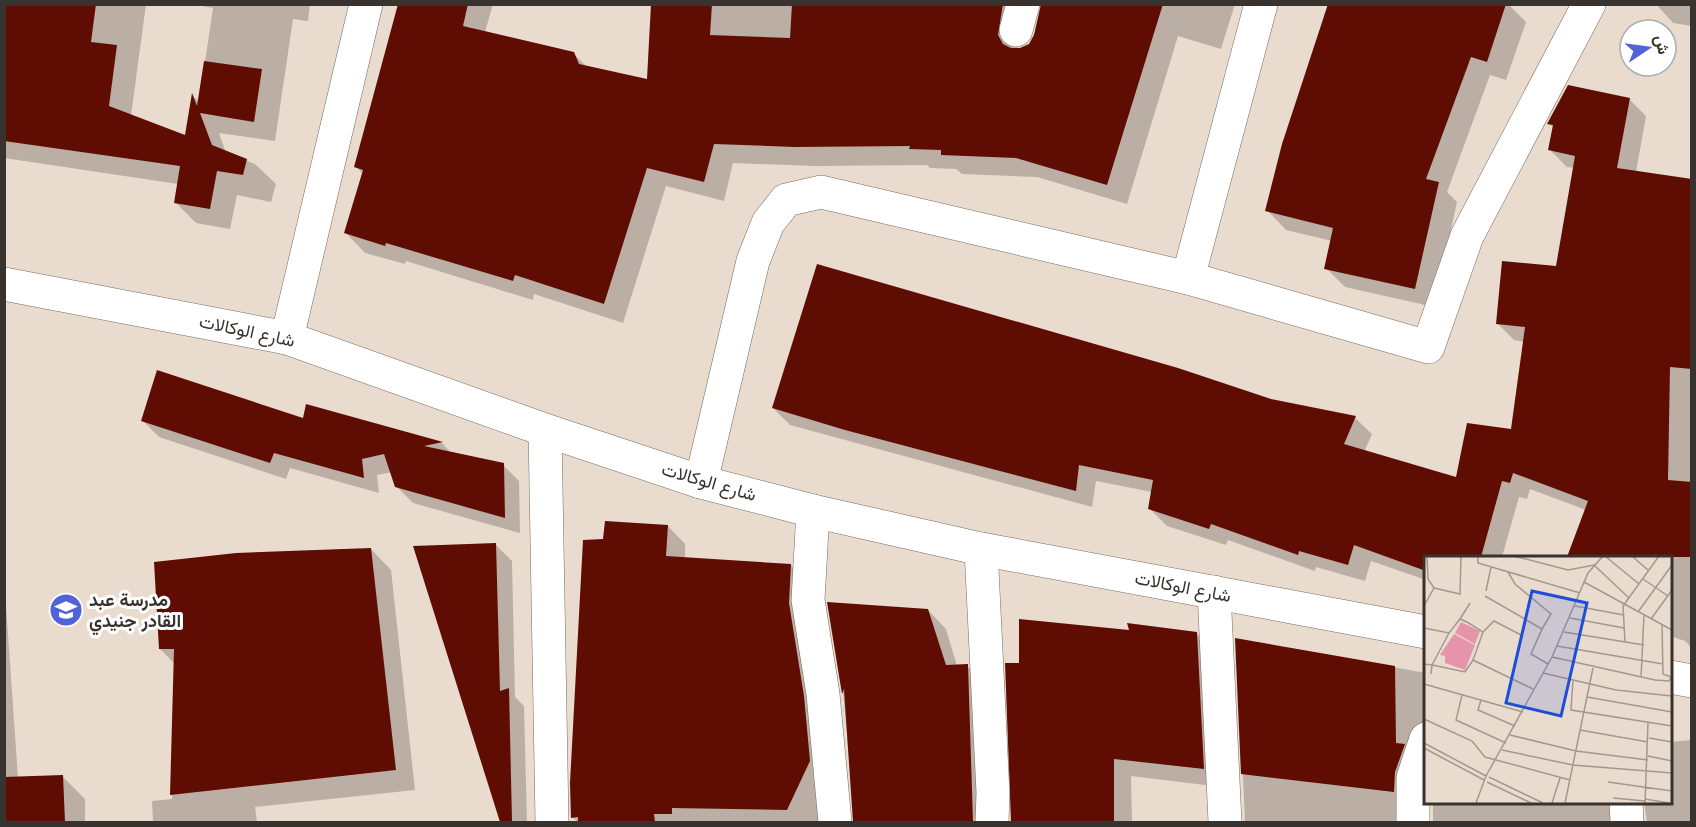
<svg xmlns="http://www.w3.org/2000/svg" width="1696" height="827" viewBox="0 0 1696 827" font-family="Arial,Vazirmatn,sans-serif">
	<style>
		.shadow { fill: #0003 }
		.building { fill: #5f0d03 }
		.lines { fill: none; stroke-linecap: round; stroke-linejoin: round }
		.street-casing { stroke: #786b60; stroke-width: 34 }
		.secondary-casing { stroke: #786b60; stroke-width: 34 }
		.street { stroke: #fff; stroke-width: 33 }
		.secondary { stroke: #fff; stroke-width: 33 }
		.labels { text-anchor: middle; stroke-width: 6; stroke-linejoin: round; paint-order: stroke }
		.street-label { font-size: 18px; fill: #38332e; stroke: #fff }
		.poi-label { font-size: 18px; font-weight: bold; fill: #38332e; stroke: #fff; text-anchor: start }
		.inset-road { fill: none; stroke: #a3988f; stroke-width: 1.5 }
		.view { fill: #1d4ed8; fill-opacity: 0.15; stroke: #1d4ed8; stroke-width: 3 }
		.inset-edge { fill: none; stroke: #38332e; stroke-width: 3 }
	</style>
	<rect width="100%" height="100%" fill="#eadbcf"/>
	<g class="shadow">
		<path d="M4,4H146L131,116L186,137L193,96L199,102L213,8L191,4H310L308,21L293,19L275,141L219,133L226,153L255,164L276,184L271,202L237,195L230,229L196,223L175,202L178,184L4,158Z"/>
		<path d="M400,4H493L485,32L573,53L588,68L648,81L653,4H1038L1030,10L1017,50L1030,45L1039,21L1078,4H1235L1221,49L1178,36L1127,204L1037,177L962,174L956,169L930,168L927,165L815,166L733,163L724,201L666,186L623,323L534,294L533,300L406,261L405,264L365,253L346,233L363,174L356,167Z"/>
		<path d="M1328,4H1508L1526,22L1506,80L1490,75L1447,192L1457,202L1434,307L1345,287L1326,268L1332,241L1286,230L1267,210Z"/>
		<path d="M1656,4H1692V26L1673,23Z"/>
		<path d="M1629,99L1646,116L1636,172L1692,181V648L1685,641L1670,636V557H1569L1586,510L1530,489L1527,499L1519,497L1502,557H1426V580L1371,561L1365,581L1316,567L1315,571L1228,540L1226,545L1167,526L1150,509L1152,492L1096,481L1092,507L790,425L773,408L1271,400L1355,418L1372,434L1364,452L1457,479L1512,431L1525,342L1514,340L1497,323L1557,268L1574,168L1567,167L1550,150L1554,128L1549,123Z"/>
		<path d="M307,406L442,443L452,454L503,465L519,481L520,533L413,503L396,486L392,472L377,475L379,493L290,468L286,479L159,437L143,421L304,420Z"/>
		<path d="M668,526L685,544V559L791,565L808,583L832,822H578L572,817L604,541Z"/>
		<path d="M496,545L512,561L515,697L524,706L527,822H502L415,548Z"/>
		<path d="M371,549L391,570L415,790L255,807L257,822H153L152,801L172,799L175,664L160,649Z"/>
		<path d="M4,576L18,778L63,777L85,799V822H4Z"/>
		<path d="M829,603L928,610L946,629L957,666H967L985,684L990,822H855L843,692Z"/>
		<path d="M1131,632L1196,633L1214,651L1221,787L1131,776L1132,822H1012L1007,665L1020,664Z"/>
		<path d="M1237,639L1426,673V750L1412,822H1245Z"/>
		<path d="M1692,740V822H1647L1644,802H1670V742Z"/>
		<path d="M1433,802H1641L1625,822H1433Z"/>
	</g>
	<g class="building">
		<path d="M4,4H96L91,42L117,45L109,106L185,135L192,93L197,106L204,61L262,69L254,122L200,113L212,145L247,159L243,175L217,171L210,209L174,203L180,166L4,141Z"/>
		<path d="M398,4H468L463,26L574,52L579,64L647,79L651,4H712L710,35L790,38L792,4H1003L998,35L1003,44L1011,48H1020L1029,44L1034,35L1041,4H1163L1107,185L1016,158L941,155V150L909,149L910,146L795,147L714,144L704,182L647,168L604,304L515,275L513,281L386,243L385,246L344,233L363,170L354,167Z"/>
		<path d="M1328,4H1506L1487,62L1471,57L1426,179L1439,182L1415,289L1324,269L1333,228L1265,211L1282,144Z"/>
		<path d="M1568,85L1630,98L1617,168L1692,179V369L1670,367L1668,480L1692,482V557H1567L1588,501L1513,473L1510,483L1502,481L1481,557H1426V571L1354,545L1348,565L1299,551L1298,555L1211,524L1209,529L1148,509L1153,480L1079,465L1076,491L845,430L772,408L817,264L1178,368L1271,399L1356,416L1344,444L1456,477L1467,423L1511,429L1525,327L1496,324L1502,261L1556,266L1575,156L1548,150L1553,125L1547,124Z"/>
		<path d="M157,370L303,418L306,404L443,442L424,446L504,463L505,518L395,487L384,454L362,459L364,478L274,453L270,463L141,421Z"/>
		<path d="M605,521L668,525L666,556L791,564L789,603L804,696L810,761L787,810L672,808V814H654L655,822H578V817L571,818L570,783L583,540L603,539Z"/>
		<path d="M496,543L500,691L509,688L512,822H500L413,546Z"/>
		<path d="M371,548L396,770L170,795L174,649H159L154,562L236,553Z"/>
		<path d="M827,602L928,609L946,665L968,664L973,822H853L844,689L842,694Z"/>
		<path d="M1019,619L1129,630L1127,623L1197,632L1204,769L1114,759V822H1011L1005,663H1019Z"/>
		<path d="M1235,638L1395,666L1396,743L1405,744L1395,772L1394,792L1241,774Z"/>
		<path d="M63,775L65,822H4V777Z"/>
	</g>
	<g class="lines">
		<defs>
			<g id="street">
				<path d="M1016,30L1023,4"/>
				<path d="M1188,278L1428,347L1467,236L1589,4"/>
				<path d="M545,430L552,822"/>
				<path d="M701,482L753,261L768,223L786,200L821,192L1188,278L1261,4"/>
				<path d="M813,511L808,600L823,694L835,822"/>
				<path d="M981,549L993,793L992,822"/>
				<path d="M1214,592L1225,822"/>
				<path d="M1626,802L1627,822"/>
				<path d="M1413,822V778L1426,739"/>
			</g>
			<g id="secondary">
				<path d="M4,284L287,338L545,430L701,482L813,511L981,549L1426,632"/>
				<path d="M287,338L366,4"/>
				<path d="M1670,677L1692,681"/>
			</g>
		</defs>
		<use href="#street" class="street-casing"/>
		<use href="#secondary" class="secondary-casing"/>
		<use href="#street" class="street"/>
		<use href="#secondary" class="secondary"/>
	</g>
	<defs>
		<symbol id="school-disc" viewBox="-11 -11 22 22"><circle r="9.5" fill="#5262d8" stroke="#fff"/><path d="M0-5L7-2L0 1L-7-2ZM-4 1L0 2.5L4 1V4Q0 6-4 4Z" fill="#fff"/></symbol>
	</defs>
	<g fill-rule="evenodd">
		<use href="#school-disc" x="47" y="591" width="38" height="38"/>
	</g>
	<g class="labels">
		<g class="street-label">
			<text transform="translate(247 331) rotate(12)" y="6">شارع الوكالات</text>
			<text transform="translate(709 482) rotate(16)" y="6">شارع الوكالات</text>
			<text transform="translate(1183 587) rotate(11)" y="6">شارع الوكالات</text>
		</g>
		<g class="poi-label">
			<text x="89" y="606">مدرسة عبد<tspan x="89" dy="21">القادر جنيدي</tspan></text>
		</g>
	</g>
	<g transform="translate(1424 556)">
		<rect width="248" height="248" fill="#eadbcf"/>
		<path d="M37,66L56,75L51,88L31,77ZM30,78L51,89L41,114L21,107V100L16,99Z" fill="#e694aa"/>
		<path class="inset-road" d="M54,0V7L156,37M90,0L144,14L170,9L205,42M181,0L215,28M208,0L225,15M84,16L91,28L127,58L118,73M219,23L244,40M160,26L248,74M10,32L36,38L37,0M62,35L67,11M61,40L118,73L107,98L124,108M0,50L10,32L4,23L3,0M151,50L200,59M214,56L248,9M146,62L200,72M36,63L46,47M227,63L248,34M238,68L239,118L247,121M0,72L25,77L36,63L43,66L59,76L49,104L109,133M59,76L70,65L99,80M140,76L220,89M201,86L199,50L235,0M133,90L239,108M128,101L231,124L245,125L248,120M0,108L8,109L25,77M119,117L192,134L248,140M7,118L8,109L41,116L49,104M217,121L220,59M149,124L147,154L248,170M0,128L99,156M38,139L32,164L82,187M163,141L248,156M57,144L54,154L91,170M0,163L48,185L61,201L146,224M156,174L224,186M86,179L152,195L224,204M225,182L248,186M0,187L62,220M0,192L60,224M78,194L149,209L248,217M224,200L248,205M65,221L119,247M63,226L107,247M184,226L248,235M189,242L221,245M221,243L245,247M52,247L62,220L128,101L164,17L179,0M128,247L136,222M141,247L169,112M221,247L224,166"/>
		<path class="view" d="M108,35L163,47L137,160L82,147Z"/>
		<rect width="248" height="248" class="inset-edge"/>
	</g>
	<rect width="1696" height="827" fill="none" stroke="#38332e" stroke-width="12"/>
	<g transform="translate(1648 48) rotate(77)"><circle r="28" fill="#ffffff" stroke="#afadab" stroke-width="1.5"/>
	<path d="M0-4.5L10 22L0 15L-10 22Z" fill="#5262d8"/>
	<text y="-9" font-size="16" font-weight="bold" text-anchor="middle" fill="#38332e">ش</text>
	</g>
</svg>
